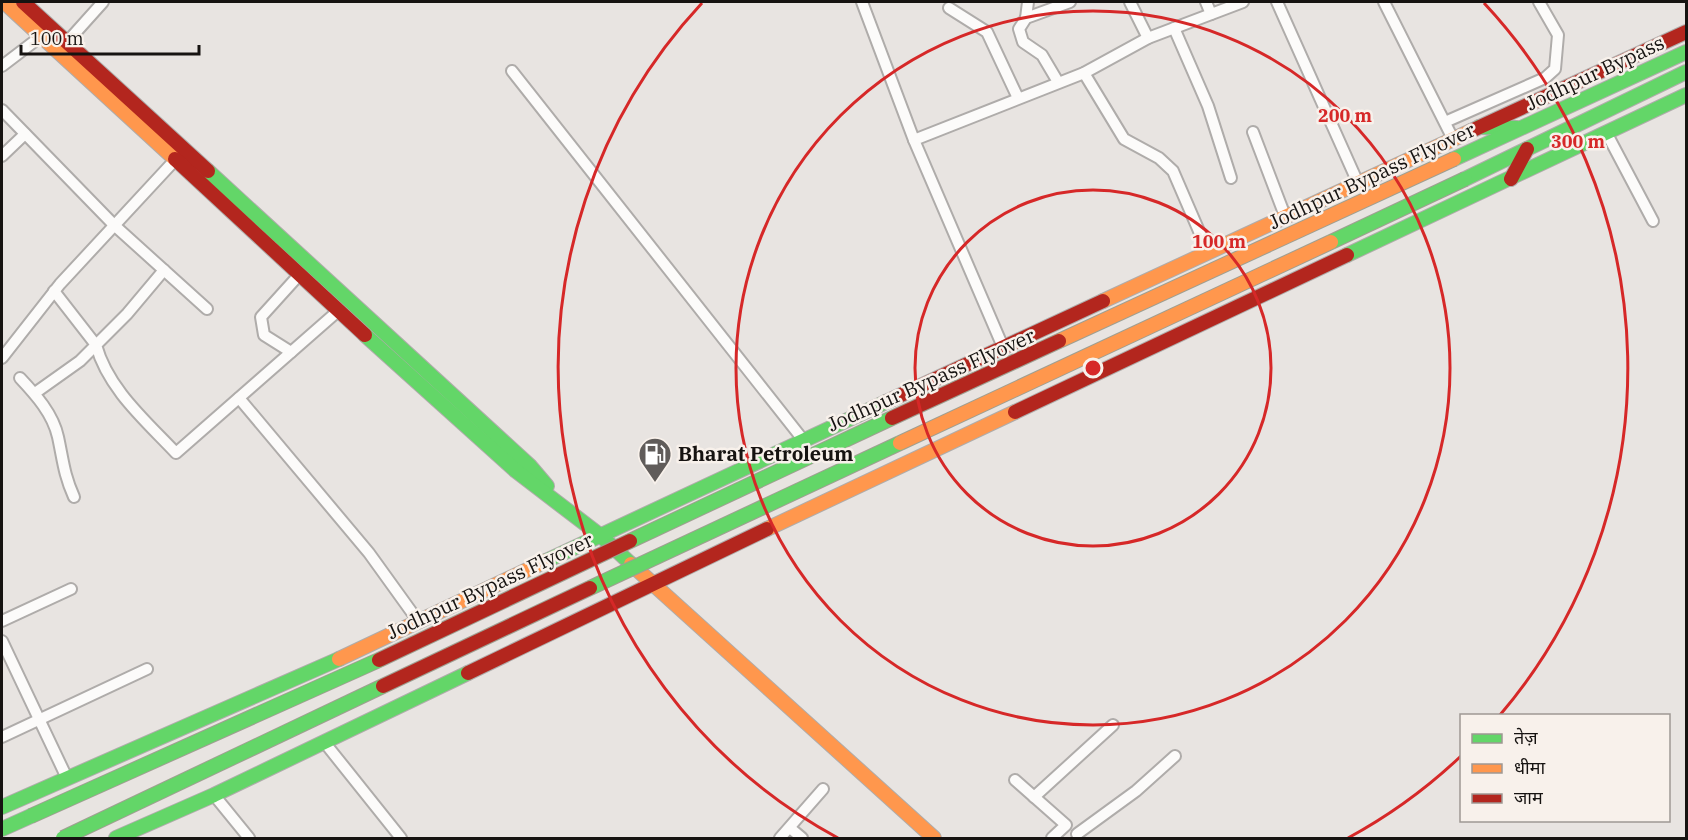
<svg xmlns="http://www.w3.org/2000/svg" width="1688" height="840" viewBox="0 0 1688 840" font-family="'IBM Plex Serif','Noto Sans Devanagari',serif">
	<style>
		.lines { fill: none; stroke-linecap: round; stroke-linejoin: round }
		.street-casing { stroke: #afacaa; stroke-width: 14 }
		.fast-casing { stroke: #afacaa; stroke-width: 16 }
		.slow-casing { stroke: #afacaa; stroke-width: 16 }
		.jam-casing { stroke: #afacaa; stroke-width: 16 }
		.street { stroke: #fcfbfa; stroke-width: 10 }
		.fast { stroke: #63d668; stroke-width: 14 }
		.slow { stroke: #ff974d; stroke-width: 14 }
		.jam { stroke: #b3261e; stroke-width: 14 }
		.fast-bridge-casing { stroke: #9f9f91; stroke-width: 16; stroke-linecap: butt }
		.slow-bridge-casing { stroke: #9f9f91; stroke-width: 16; stroke-linecap: butt }
		.jam-bridge-casing { stroke: #9f9f91; stroke-width: 16; stroke-linecap: butt }
		.fast-bridge { stroke: #63d668; stroke-width: 14 }
		.slow-bridge { stroke: #ff974d; stroke-width: 14 }
		.jam-bridge { stroke: #b3261e; stroke-width: 14 }
		.ring { fill: none; stroke: #d62828; stroke-width: 3 }
		.labels { text-anchor: middle; stroke-width: 5; stroke-linejoin: round; paint-order: stroke }
		.street-label { font-size: 20px; fill: #161311; stroke: #f8f1eb }
		.poi-label { font-size: 20px; font-weight: bold; fill: #161311; stroke: #f8f1eb; text-anchor: start }
		.centre { fill: #d62828; stroke: #f8f1eb; stroke-width: 3 }
		.ring-label { font-size: 18px; text-anchor: middle; font-weight: bold; fill: #d62828; stroke: #f8f1eb; stroke-width: 5; stroke-linejoin: round; paint-order: stroke }
	</style>
	<rect width="100%" height="100%" fill="#e8e4e1"/>
	<g class="lines">
		<defs>
			<g id="street">
				<path d="M862,2L914,140"/>
				<path d="M1130,2L1148,38"/>
				<path d="M1206,2L1211,14"/>
				<path d="M1277,2L1358,183"/>
				<path d="M1384,2L1453,139"/>
				<path d="M949,8L987,32L1018,98"/>
				<path d="M1026,18L1028,2"/>
				<path d="M1174,28L1208,106L1231,178"/>
				<path d="M68,41L103,2"/>
				<path d="M2,66L44,34"/>
				<path d="M512,71L804,441"/>
				<path d="M1084,73L1124,139L1159,158L1173,171L1208,252"/>
				<path d="M1058,82L1042,55L1023,42L1019,29L1026,18L1070,2"/>
				<path d="M2,110L114,225L207,309"/>
				<path d="M1445,122L1545,78L1555,69L1558,35L1539,2"/>
				<path d="M1253,132L1285,216"/>
				<path d="M1607,134L1653,221"/>
				<path d="M2,156L25,134"/>
				<path d="M164,270L127,314L96,345C108,389 146,421 176,453L338,311"/>
				<path d="M1003,347L914,140L1084,73L1148,38L1243,2"/>
				<path d="M291,352L264,335L261,317L299,275"/>
				<path d="M2,358L60,284L175,160"/>
				<path d="M20,378C36,395 53,414 58,437C63,460 64,475 74,497"/>
				<path d="M35,393L80,361L96,345L54,291"/>
				<path d="M239,398L369,553L418,621"/>
				<path d="M2,621L71,589"/>
				<path d="M2,641L66,776"/>
				<path d="M2,737L147,669"/>
				<path d="M325,743L401,838"/>
				<path d="M1015,780L1066,825L1052,838"/>
				<path d="M214,795L249,838"/>
				<path d="M1034,797L1113,725"/>
				<path d="M790,828L802,838"/>
				<path d="M1077,834L1136,791L1175,756"/>
				<path d="M780,838L823,789"/>
			</g>
			<g id="fast">
				<path d="M1479,127L1517,128"/>
				<path d="M1454,159L1686,52"/>
				<path d="M208,171L530,466L547,486"/>
				<path d="M1465,179L1686,72"/>
				<path d="M1347,255L1686,95"/>
				<path d="M365,335L516,471L601,536L631,564"/>
				<path d="M546,561L886,402"/>
				<path d="M2,807L339,659"/>
				<path d="M2,829L31,816"/>
				<path d="M116,838L214,795L468,673"/>
			</g>
			<g id="slow">
				<path d="M4,2L175,159"/>
				<path d="M1103,301L1471,131"/>
				<path d="M767,529L1015,412"/>
				<path d="M631,564L934,838"/>
				<path d="M339,659L546,561"/>
			</g>
			<g id="jam">
				<path d="M23,2L208,171"/>
				<path d="M1471,131L1686,32"/>
				<path d="M175,159L365,335"/>
				<path d="M1511,179L1527,149"/>
				<path d="M886,402L1103,301"/>
				<path d="M1015,412L1347,255"/>
				<path d="M468,673L767,529"/>
			</g>
		</defs>
		<use href="#street" class="street-casing"/>
		<use href="#fast" class="fast-casing"/>
		<use href="#slow" class="slow-casing"/>
		<use href="#jam" class="jam-casing"/>
		<use href="#street" class="street"/>
		<use href="#fast" class="fast"/>
		<use href="#slow" class="slow"/>
		<use href="#jam" class="jam"/>
		<defs>
			<g id="fast-bridge">
				<path d="M1331,242L1465,179"/>
				<path d="M630,541L892,418"/>
				<path d="M590,588L900,443"/>
				<path d="M31,816L379,660"/>
				<path d="M63,838L383,686"/>
			</g>
			<g id="slow-bridge">
				<path d="M1059,341L1454,159"/>
				<path d="M900,443L1331,242"/>
			</g>
			<g id="jam-bridge">
				<path d="M892,418L1059,341"/>
				<path d="M379,660L630,541"/>
				<path d="M383,686L590,588"/>
			</g>
		</defs>
		<use href="#fast-bridge" class="fast-bridge-casing"/>
		<use href="#slow-bridge" class="slow-bridge-casing"/>
		<use href="#jam-bridge" class="jam-bridge-casing"/>
		<use href="#fast-bridge" class="fast-bridge"/>
		<use href="#slow-bridge" class="slow-bridge"/>
		<use href="#jam-bridge" class="jam-bridge"/>
	</g>
	<g class="ring">
		<circle cx="1093" cy="368" r="178"/>
		<circle cx="1093" cy="368" r="357"/>
		<path d="M1461 756A535 535 0 0 1 1348 838M838 838A535 535 0 0 1 702 3M1484 3A535 535 0 0 1 1500 715"/>
	</g>
	<defs>
		<symbol id="fuel-pin" viewBox="-11 -11 22 30"><path d="M0 17L-7.5 6A9.5 9.5 0 1 1 7.5 6Z" fill="#605c5a" stroke="#f8f1eb"/><path d="M-5.5-6h7V0h2V4h1.3V-2.5L3-4.5l.8-.8L6-3V5H2.5V1h-1V6h-7ZM-4.2-4.7v3.2H.2V-4.7Z" fill="#fff"/></symbol>
	</defs>
	<g fill-rule="evenodd">
		<use href="#fuel-pin" x="636" y="435" width="38" height="52"/>
	</g>
	<g class="labels">
		<g class="street-label">
			<text transform="translate(1595 73) rotate(-25)" y="7">Jodhpur Bypass</text>
			<text transform="translate(1372 176) rotate(-25)" y="7">Jodhpur Bypass Flyover</text>
			<text transform="translate(931 380) rotate(-24)" y="7">Jodhpur Bypass Flyover</text>
			<text transform="translate(490 586) rotate(-25)" y="7">Jodhpur Bypass Flyover</text>
		</g>
		<g class="poi-label">
			<text x="678" y="461">Bharat Petroleum</text>
		</g>
	</g>
	<circle cx="1093" cy="368" r="9" class="centre"/>
	<g class="ring-label">
		<text x="1345" y="122">200 m</text>
		<text x="1578" y="148">300 m</text>
		<text x="1219" y="248">100 m</text>
	</g>
	<rect width="1688" height="840" fill="none" stroke="#161311" stroke-width="6"/>
	<rect x="1460" y="714" width="210" height="108" fill="#f8f1eb" stroke="#9e9894" stroke-width="1.5"/>
	<rect x="1472" y="734" width="30" height="9" fill="#63d668" stroke="#9e9894" stroke-width="1.5"/>
	<text x="1514" y="744" font-size="18" fill="#161311">तेज़</text>
	<rect x="1472" y="764" width="30" height="9" fill="#ff974d" stroke="#9e9894" stroke-width="1.5"/>
	<text x="1514" y="774" font-size="18" fill="#161311">धीमा</text>
	<rect x="1472" y="794" width="30" height="9" fill="#b3261e" stroke="#9e9894" stroke-width="1.5"/>
	<text x="1514" y="804" font-size="18" fill="#161311">जाम</text>
	<path d="M21 45v9h178v-9" fill="none" stroke="#161311" stroke-width="3"/>
	<text x="30" y="45" font-size="18" fill="#161311" stroke="#f8f1eb" stroke-width="4.5" paint-order="stroke">100 m</text>
</svg>
